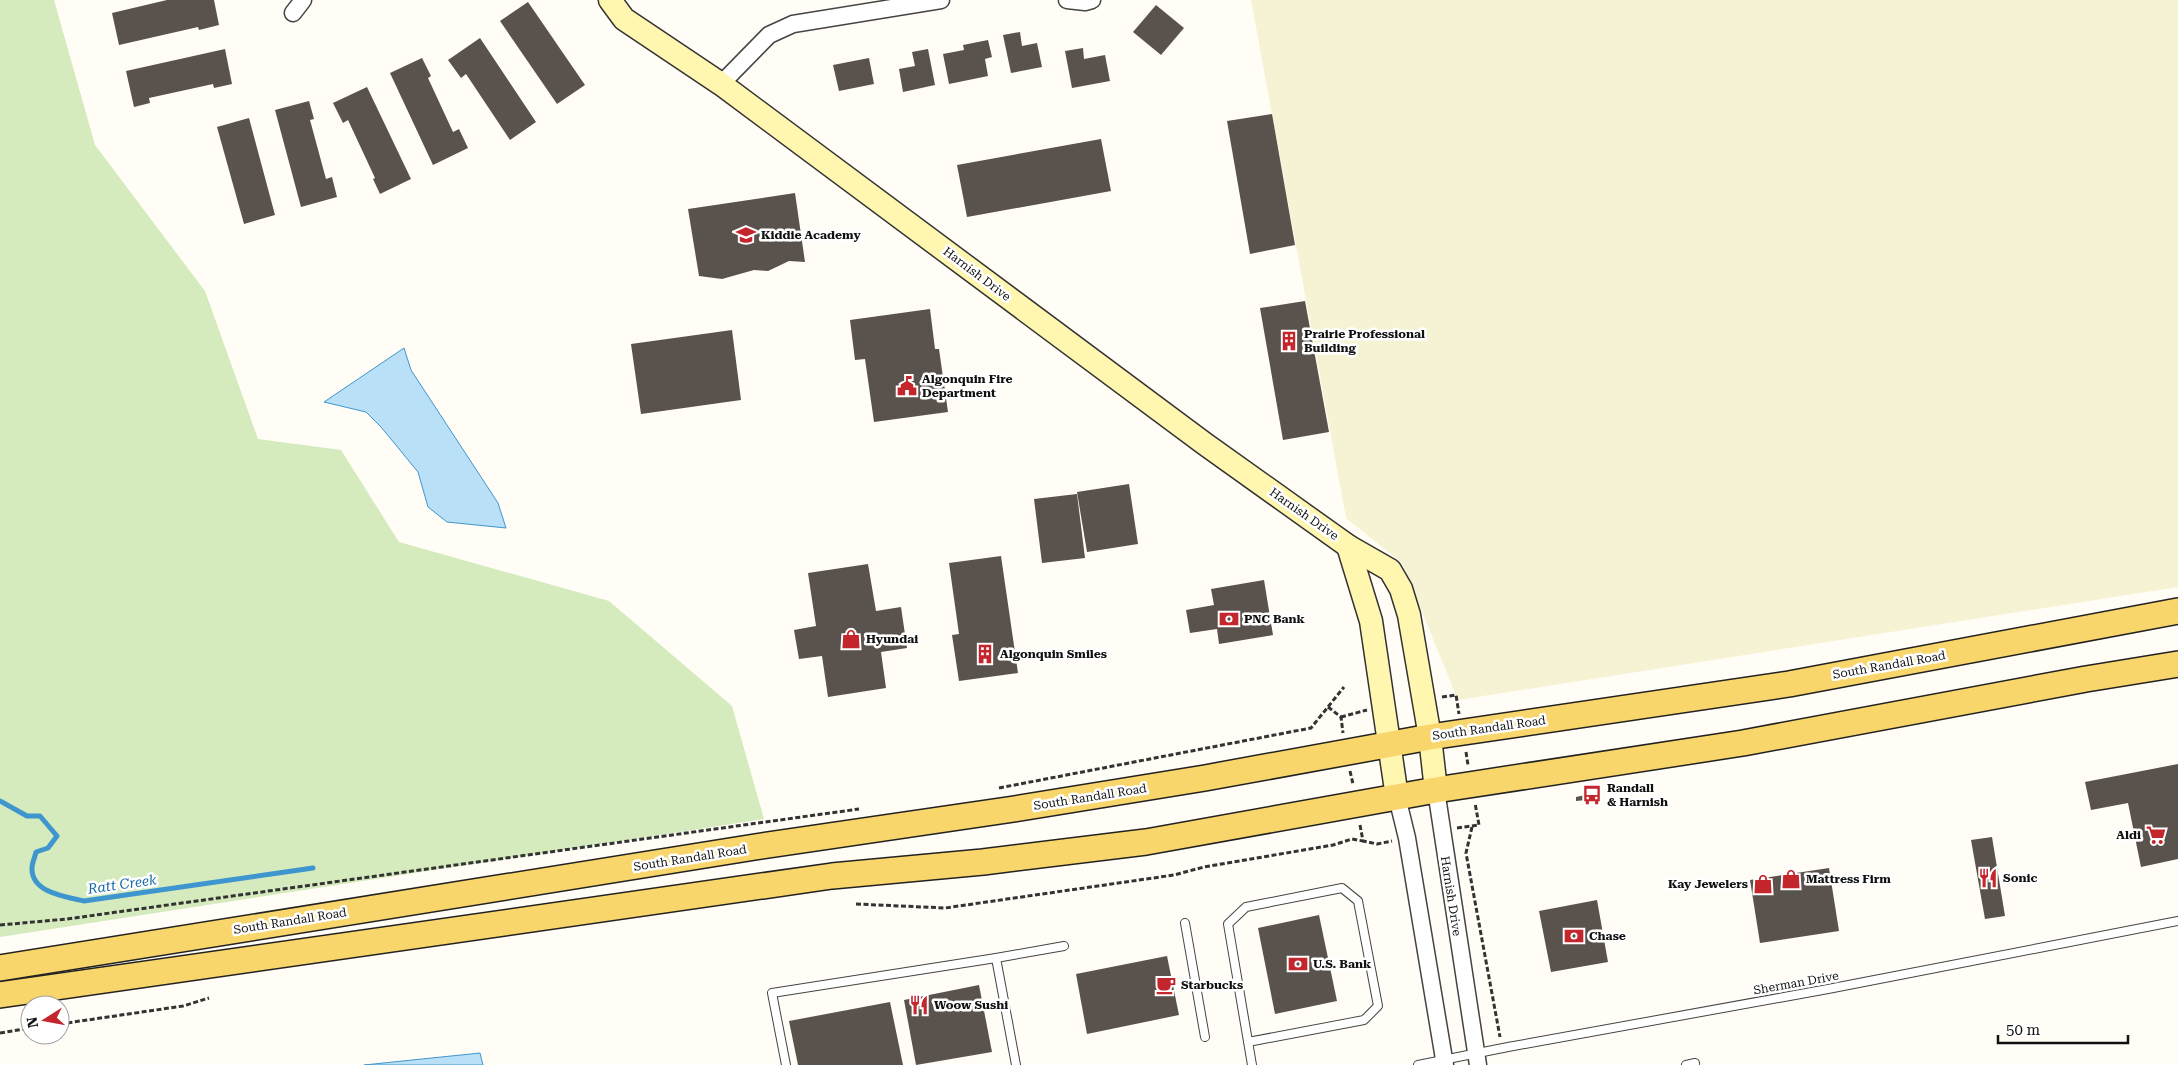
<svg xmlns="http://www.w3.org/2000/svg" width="2178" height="1065" viewBox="0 0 2178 1065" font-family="'Roboto Serif',serif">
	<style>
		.farmland { fill: #f6f3d4 }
		.green { fill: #d5ebbd }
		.water { fill: #b9e0f7; stroke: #3f96cf }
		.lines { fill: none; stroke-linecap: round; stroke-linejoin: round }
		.stream { stroke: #3f96cf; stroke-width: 5 }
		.building { fill: #5a524d }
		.lane-casing { stroke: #444; stroke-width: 10 }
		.street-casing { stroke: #444; stroke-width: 19 }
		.secondary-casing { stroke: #333; stroke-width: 25 }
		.primary-casing { stroke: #222; stroke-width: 28 }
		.path { stroke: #333; stroke-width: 3; stroke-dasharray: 5 2.5; stroke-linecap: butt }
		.lane { stroke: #fff; stroke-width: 8 }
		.street { stroke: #fff; stroke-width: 16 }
		.secondary { stroke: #fff6b0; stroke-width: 22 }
		.primary { stroke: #f9d66b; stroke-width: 25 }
		.labels { text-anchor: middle; stroke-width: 5; stroke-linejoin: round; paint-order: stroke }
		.poi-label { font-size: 12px; font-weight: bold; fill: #111; stroke: #fff; text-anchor: start }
		.street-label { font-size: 12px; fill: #111; stroke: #fff }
		.water-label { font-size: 14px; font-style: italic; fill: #1768a6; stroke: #fff }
	</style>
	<rect width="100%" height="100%" fill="#fffdf5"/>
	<path class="farmland" d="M1251,0H2178V587L1458,700L1402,563L1346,518Z"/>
	<path class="green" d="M0,0H54L95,145L205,291L258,439L341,450L399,542L609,601L732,706L764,819L0,937Z"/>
	<g class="water">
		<path d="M404,348L411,370L498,503L506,528L447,522L428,507L418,472L381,427L366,412L324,402Z"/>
		<path d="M480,1053L483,1065H364Z"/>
	</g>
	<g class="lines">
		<path class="stream" d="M0,801L27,816H40L57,836L48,848L36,852C35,857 32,863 32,868C31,893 67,897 84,901L313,868"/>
	</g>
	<g class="building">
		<path d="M167,0H214L219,25L199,30L198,27L119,45L112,13Z"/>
		<path d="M528,2L585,85L557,104L500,21Z"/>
		<path d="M1156,5L1184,28L1161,55L1133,32Z"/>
		<path d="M1020,32L1022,46L1037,43L1042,67L1011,73L1003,35Z"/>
		<path d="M480,38L536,122L510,140L466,74L461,78L448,60Z"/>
		<path d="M988,40L992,57L985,59L988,76L949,84L943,54L964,50L963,45Z"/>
		<path d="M1083,48L1084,59L1105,55L1110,81L1072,88L1065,51Z"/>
		<path d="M225,49L232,84L214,88L213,84L149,98L150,103L134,107L126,71Z"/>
		<path d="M928,49L935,85L903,92L899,69L915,66L912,52Z"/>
		<path d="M422,58L431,76L428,78L453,132L459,129L468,148L433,165L390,73Z"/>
		<path d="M869,58L874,84L839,91L833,65Z"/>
		<path d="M367,87L411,179L380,194L373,179L375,178L348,120L343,123L333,103Z"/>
		<path d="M309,101L314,119L310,120L326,179L332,177L337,197L301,207L275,110Z"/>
		<path d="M1272,114L1295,245L1250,254L1227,121Z"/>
		<path d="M249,118L275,215L244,224L217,127Z"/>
		<path d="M1101,139L1111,191L967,217L957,165Z"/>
		<path d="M795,193L805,262L789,261L768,271L754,270L722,279L699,276L688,209Z"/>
		<path d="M1305,301L1329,432L1283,440L1260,308Z"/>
		<path d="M930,309L935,349H939L948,412L874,422L865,359L855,360L850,320Z"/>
		<path d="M732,330L741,400L641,414L631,344Z"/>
		<path d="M1129,484L1138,544L1087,552L1077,492Z"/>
		<path d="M1077,494L1085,558L1042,563L1034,499Z"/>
		<path d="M1001,556L1018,673L959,681L952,635L959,634L949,563Z"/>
		<path d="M868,564L876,611L901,607L907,648L881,652L886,688L828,697L822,656L799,659L794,630L816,626L808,573Z"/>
		<path d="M1264,580L1273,635L1219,644L1217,629L1190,633L1186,610L1214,605L1211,589Z"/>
		<path d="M2178,764V859L2141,867L2128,803L2091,810L2085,782Z"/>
		<path d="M1585,795L1586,800L1576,801V797Z"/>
		<path d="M1992,837L2005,916L1985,919L1971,840Z"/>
		<path d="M1829,868L1839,931L1760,943L1750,880Z"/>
		<path d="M1597,900L1608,962L1551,972L1539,911Z"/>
		<path d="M1319,915L1337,1001L1275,1014L1258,928Z"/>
		<path d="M1167,956L1179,1015L1087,1034L1076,974Z"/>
		<path d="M979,985L992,1052L916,1065L904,1000Z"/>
		<path d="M890,1002L903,1065H798L789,1021Z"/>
	</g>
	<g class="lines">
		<defs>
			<g id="lane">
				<path d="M1185,923L1205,1037"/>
				<path d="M996,958L1064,946"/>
				<path d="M1248,1042L1364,1020L1378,1006L1358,901L1342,888L1246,907L1228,924L1252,1065"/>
				<path d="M786,1065L772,993L996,958L1016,1065"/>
				<path d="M1418,1065L1508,1047L1828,989L2178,921"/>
				<path d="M1686,1065L1695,1063"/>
			</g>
			<g id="street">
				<path d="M1067,0L1085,2L1092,0"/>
				<path d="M293,13L303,0"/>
				<path d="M721,84L769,35L793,24L941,0"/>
				<path d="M1436,790L1478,1065"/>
				<path d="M1397,797L1407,838L1445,1065"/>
			</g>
			<g id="secondary">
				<path d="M610,0L624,19L721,84L1205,444L1348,546L1390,570L1401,589L1409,615L1430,737L1436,790"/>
				<path d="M1348,546L1371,621L1397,797"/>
			</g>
			<g id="primary">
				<path d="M0,968L755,847L1014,809L1205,778L1430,737L1789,684L2178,611"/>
				<path d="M0,995L832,876L983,862L1146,842L1436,790L1743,743L2086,679L2178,664"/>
			</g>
		</defs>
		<use href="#lane" class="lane-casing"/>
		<use href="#street" class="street-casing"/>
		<use href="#secondary" class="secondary-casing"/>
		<use href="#primary" class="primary-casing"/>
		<g class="path">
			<path d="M1442,697L1456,695L1459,714"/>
			<path d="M1328,707L1341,717L1343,733"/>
			<path d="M1341,717L1367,710"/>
			<path d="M1466,752L1468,765"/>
			<path d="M1350,771L1353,784"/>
			<path d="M999,788L1311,728L1344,687"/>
			<path d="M1360,825L1363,841L1377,844L1392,841"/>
			<path d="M1472,827L1466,853L1500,1037"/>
			<path d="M1457,828L1479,825L1475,803"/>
			<path d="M856,904L945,908L1174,875L1204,867L1333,845L1352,839L1363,841"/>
			<path d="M0,925L67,919L859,809"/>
			<path d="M60,1024L183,1006L209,998"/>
			<path d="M0,1033L30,1028"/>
		</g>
		<use href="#lane" class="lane"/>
		<use href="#street" class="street"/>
		<use href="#secondary" class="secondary"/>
		<use href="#primary" class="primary"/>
	</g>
	<defs>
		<symbol id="school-bare" viewBox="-9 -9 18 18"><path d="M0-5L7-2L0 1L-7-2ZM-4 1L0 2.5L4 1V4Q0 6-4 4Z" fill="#c4262e" stroke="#fff" stroke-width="2.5" paint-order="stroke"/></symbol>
		<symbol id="building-bare" viewBox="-9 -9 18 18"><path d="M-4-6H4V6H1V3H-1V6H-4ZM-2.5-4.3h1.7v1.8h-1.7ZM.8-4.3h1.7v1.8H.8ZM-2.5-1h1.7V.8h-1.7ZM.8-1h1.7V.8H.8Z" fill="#c4262e" stroke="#fff" stroke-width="2.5" paint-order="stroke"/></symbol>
		<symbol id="civic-bare" viewBox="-9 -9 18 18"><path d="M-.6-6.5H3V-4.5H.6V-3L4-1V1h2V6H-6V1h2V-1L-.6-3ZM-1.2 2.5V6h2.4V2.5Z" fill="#c4262e" stroke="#fff" stroke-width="2.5" paint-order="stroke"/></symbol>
		<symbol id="bank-bare" viewBox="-9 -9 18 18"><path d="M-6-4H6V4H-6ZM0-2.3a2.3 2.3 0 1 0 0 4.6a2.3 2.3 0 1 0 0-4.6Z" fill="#c4262e" stroke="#fff" stroke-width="2.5" paint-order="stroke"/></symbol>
		<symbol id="shop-bare" viewBox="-9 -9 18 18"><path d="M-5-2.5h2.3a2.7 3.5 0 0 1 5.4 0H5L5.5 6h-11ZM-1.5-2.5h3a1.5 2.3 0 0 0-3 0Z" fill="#c4262e" stroke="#fff" stroke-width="2.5" paint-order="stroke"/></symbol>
		<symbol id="bus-bare" viewBox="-9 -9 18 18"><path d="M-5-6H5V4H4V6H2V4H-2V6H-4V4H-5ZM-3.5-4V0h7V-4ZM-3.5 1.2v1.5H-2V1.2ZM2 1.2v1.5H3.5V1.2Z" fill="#c4262e" stroke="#fff" stroke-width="2.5" paint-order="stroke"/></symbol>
		<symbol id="supermarket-bare" viewBox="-9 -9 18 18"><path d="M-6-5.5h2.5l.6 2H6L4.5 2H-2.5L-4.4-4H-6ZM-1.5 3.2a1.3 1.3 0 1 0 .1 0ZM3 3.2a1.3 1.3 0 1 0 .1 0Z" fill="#c4262e" stroke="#fff" stroke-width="2.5" paint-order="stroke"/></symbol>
		<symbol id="restaurant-bare" viewBox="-9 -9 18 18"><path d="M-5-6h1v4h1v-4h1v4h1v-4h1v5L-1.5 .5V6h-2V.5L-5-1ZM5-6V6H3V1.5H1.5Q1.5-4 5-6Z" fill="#c4262e" stroke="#fff" stroke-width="2.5" paint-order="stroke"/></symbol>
		<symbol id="cafe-bare" viewBox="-9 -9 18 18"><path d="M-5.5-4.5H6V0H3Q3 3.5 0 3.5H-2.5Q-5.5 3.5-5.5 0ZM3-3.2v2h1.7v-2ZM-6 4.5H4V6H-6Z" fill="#c4262e" stroke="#fff" stroke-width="2.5" paint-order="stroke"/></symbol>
	</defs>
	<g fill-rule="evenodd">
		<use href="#school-bare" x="732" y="221" width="28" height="28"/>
		<use href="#building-bare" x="1275" y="327" width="28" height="28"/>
		<use href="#civic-bare" x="893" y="372" width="28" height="28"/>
		<use href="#bank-bare" x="1215" y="605" width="28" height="28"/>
		<use href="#shop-bare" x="837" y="625" width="28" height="28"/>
		<use href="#building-bare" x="971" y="640" width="28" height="28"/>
		<use href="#bus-bare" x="1578" y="781" width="28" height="28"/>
		<use href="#supermarket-bare" x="2142" y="821" width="28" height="28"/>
		<use href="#restaurant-bare" x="1974" y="864" width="28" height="28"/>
		<use href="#shop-bare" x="1777" y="865" width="28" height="28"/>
		<use href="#shop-bare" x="1749" y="870" width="28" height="28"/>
		<use href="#bank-bare" x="1560" y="922" width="28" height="28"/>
		<use href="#bank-bare" x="1284" y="950" width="28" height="28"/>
		<use href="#cafe-bare" x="1152" y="971" width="28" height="28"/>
		<use href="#restaurant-bare" x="905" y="991" width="28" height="28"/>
	</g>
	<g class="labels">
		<g class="poi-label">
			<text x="761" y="239">Kiddie Academy</text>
			<text x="1304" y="338">Prairie Professional<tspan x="1304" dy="14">Building</tspan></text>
			<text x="922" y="383">Algonquin Fire<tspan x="922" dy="14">Department</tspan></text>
			<text x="1244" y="623">PNC Bank</text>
			<text x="866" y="643">Hyundai</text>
			<text x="1000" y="658">Algonquin Smiles</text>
			<text x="1607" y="792">Randall<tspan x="1607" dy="14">&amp; Harnish</tspan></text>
			<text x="2141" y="839" text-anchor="end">Aldi</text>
			<text x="2003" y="882">Sonic</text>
			<text x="1806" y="883">Mattress Firm</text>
			<text x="1748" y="888" text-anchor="end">Kay Jewelers</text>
			<text x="1589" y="940">Chase</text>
			<text x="1313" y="968">U.S. Bank</text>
			<text x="1181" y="989">Starbucks</text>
			<text x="934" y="1009">Woow Sushi</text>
		</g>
		<g class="street-label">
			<text transform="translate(977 274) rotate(37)" y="4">Harnish Drive</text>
			<text transform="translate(1304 514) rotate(35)" y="4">Harnish Drive</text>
			<text transform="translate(1889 665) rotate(-10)" y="4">South Randall Road</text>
			<text transform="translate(1489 728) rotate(-8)" y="4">South Randall Road</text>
			<text transform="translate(1090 797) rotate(-9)" y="4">South Randall Road</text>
			<text transform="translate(690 858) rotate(-9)" y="4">South Randall Road</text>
			<text transform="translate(1451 896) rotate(81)" y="4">Harnish Drive</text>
			<text transform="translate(290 921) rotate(-9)" y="4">South Randall Road</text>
			<text transform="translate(1796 983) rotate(-10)" y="4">Sherman Drive</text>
		</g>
		<g class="water-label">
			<text transform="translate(122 884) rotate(-8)" y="5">Ratt Creek</text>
		</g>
	</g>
	<g transform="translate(45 1020) rotate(259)"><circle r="24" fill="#ffffff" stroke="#a0a0a0"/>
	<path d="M0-4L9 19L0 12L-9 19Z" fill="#c4262e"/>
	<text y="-8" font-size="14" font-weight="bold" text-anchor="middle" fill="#111111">N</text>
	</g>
	<path d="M1998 1035v8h130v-8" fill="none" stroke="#111111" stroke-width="2.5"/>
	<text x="2006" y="1035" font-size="15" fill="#111111" stroke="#ffffff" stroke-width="4" paint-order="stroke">50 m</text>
</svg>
